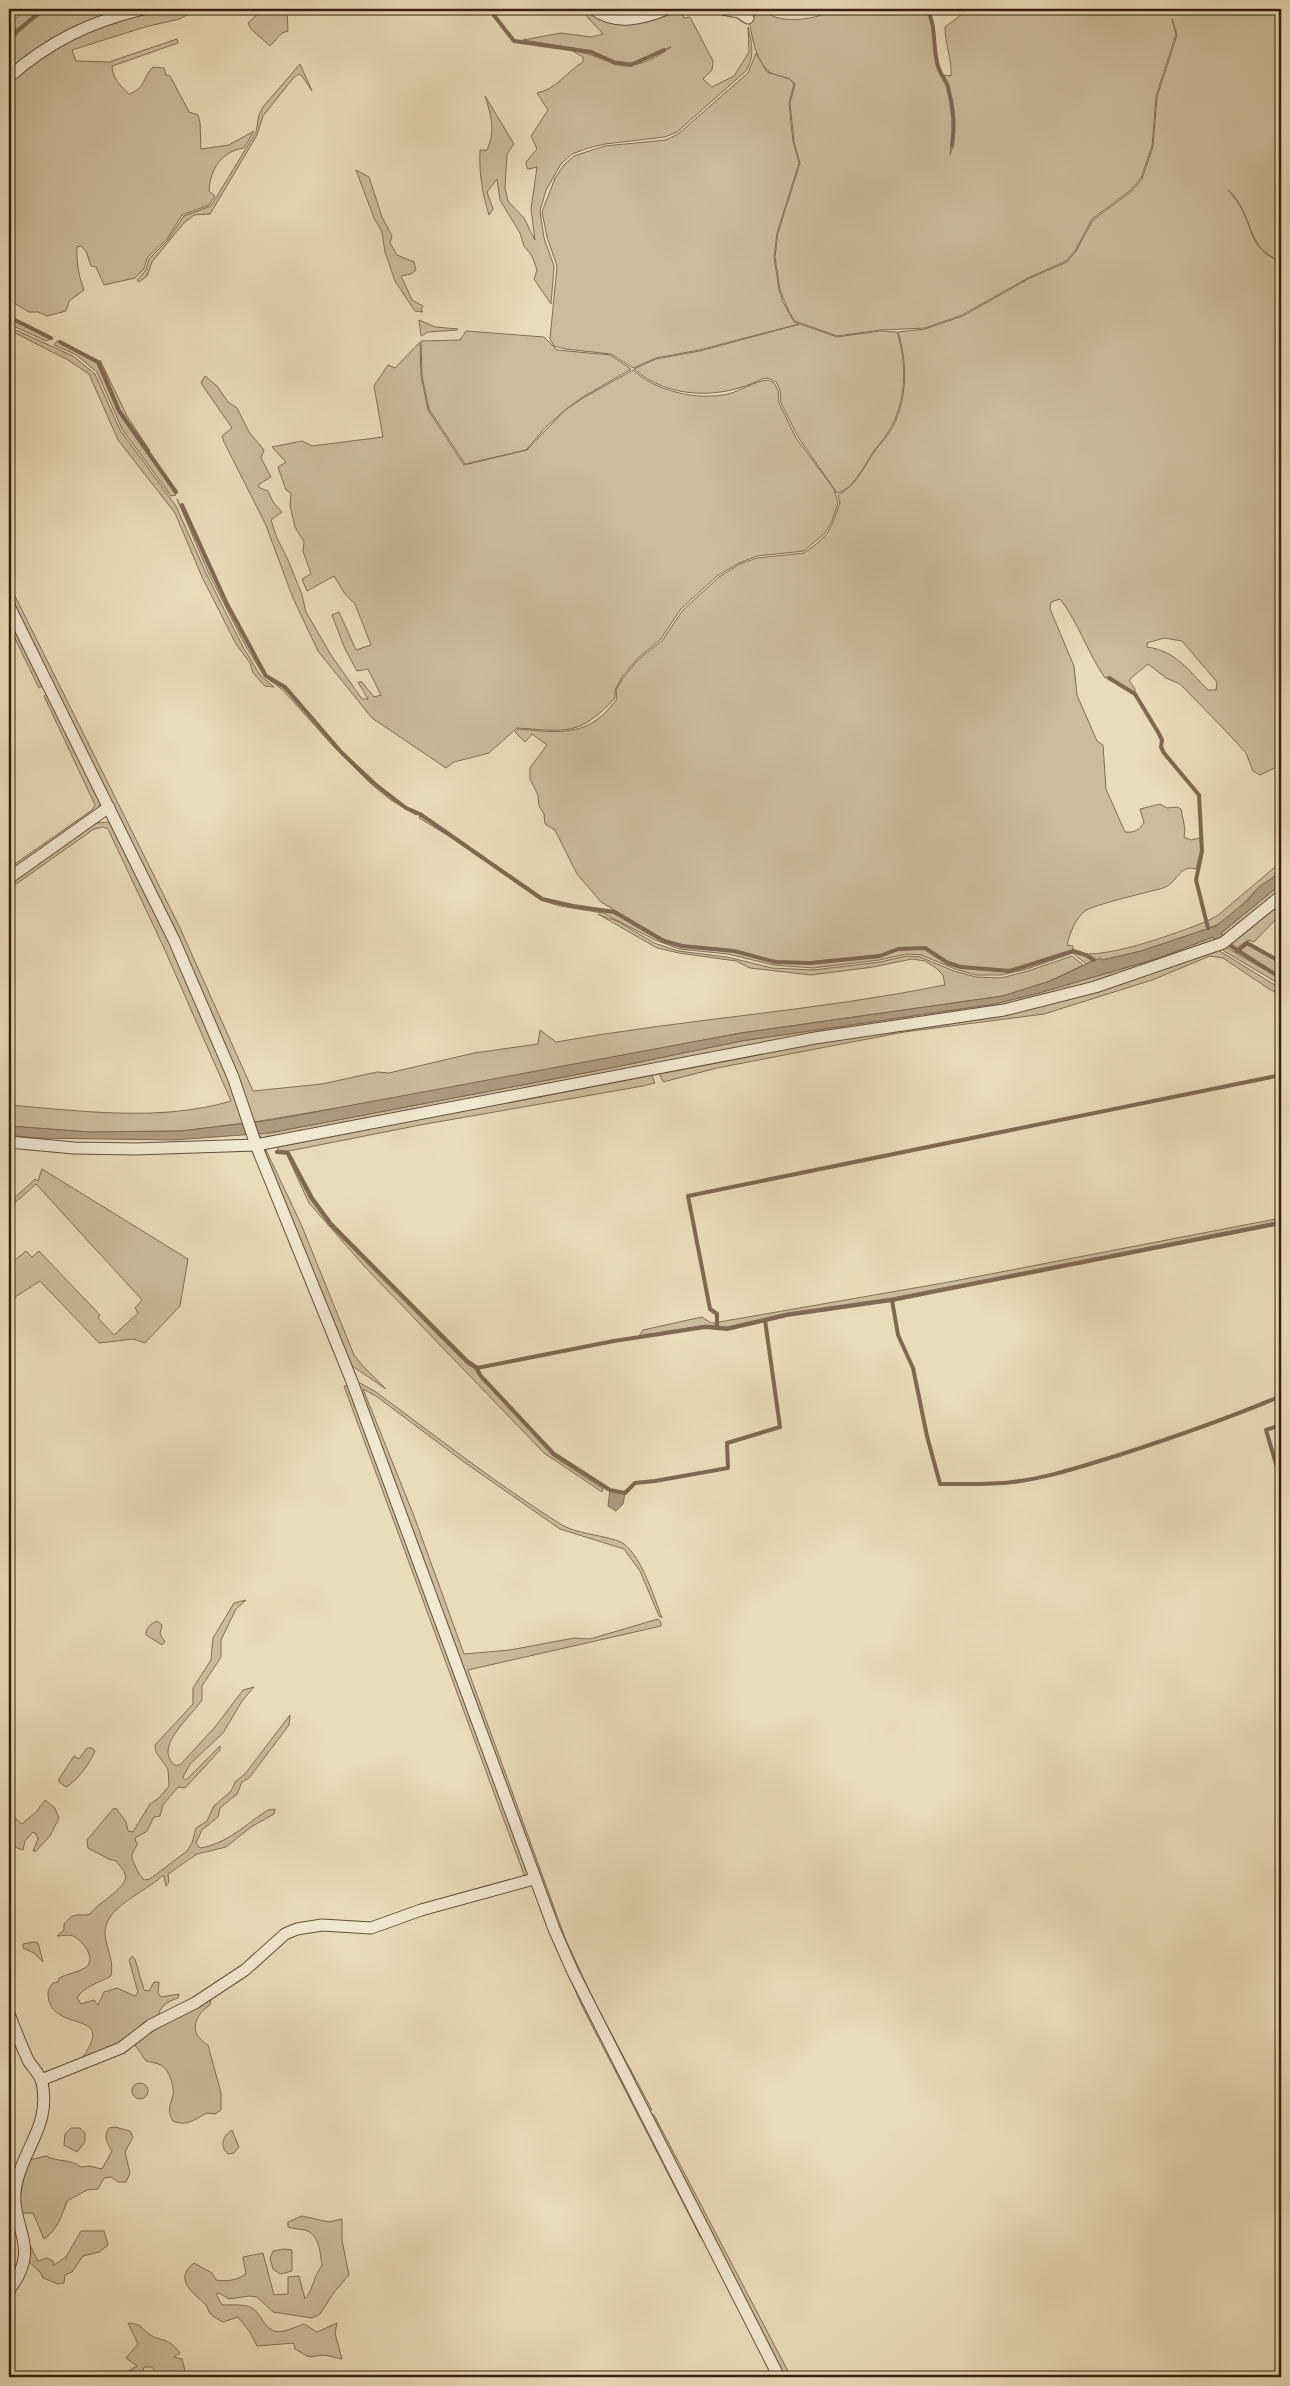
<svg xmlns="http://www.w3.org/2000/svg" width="1290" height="2386" viewBox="0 0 1290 2386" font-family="'Gentium Book Plus',serif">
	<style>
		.green { fill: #cbbc9b; stroke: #826d54; fill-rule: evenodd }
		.water { fill: #ad9b7e; stroke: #7f6951 }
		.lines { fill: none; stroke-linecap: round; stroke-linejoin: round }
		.stream { stroke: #7f6951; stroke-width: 4 }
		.minor-casing { stroke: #654e38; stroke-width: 13 }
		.minor { stroke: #f1e8d1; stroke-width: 11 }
	</style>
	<rect width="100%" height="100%" fill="#e9dcb8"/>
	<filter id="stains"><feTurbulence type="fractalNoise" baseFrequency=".004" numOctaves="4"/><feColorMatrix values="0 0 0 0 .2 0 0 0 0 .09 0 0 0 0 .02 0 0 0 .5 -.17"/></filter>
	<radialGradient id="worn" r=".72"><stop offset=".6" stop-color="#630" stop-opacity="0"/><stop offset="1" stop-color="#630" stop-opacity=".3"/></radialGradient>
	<g class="green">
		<path d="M26,9H41L16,30L11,23Z"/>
		<path d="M45,9H91L93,11L135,9L118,13L9,74V44L18,34L17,32Z"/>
		<path d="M153,9H199L179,19L145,27L72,50L76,61L109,62L177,39L178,43L112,66C112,77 121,87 129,94C146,88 142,78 153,67L164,68L166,75L170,76L189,112L198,115L200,122L201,149L229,145L254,131L244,148C222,151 210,169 209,191L215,196L209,205L182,215L167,239L147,258L144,269L135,278L104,285L96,267L91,266L86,251L81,246L77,247C76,262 79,277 84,290L69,301L66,311L47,316L38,312H29L9,300V80L46,51L119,17Z"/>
		<path d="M263,9H287L288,31L282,33L270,46L251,29L248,23Z"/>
		<path d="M580,9H590L613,19L683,9H680L684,18L690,17L713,61L712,70L703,79L712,87L734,76L746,57L749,52L748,27C752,45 755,55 746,71L677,132L665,137L605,144L588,148L572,154L561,164L546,190L540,211L544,238L554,266L551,304L534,279L537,270L532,256L524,246L520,233L500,200L497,179L487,192L493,209L489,215C482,192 479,174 480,150H487C496,131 491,115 485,96L514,144L507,154L505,188L508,201L524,218L535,240L531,209L537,167L529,169L527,168L526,162L537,149L531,136L548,110L537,93C557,89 566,72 583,62V57L571,50C617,59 625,80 671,47L631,63L615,61L592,51L523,40L561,33L591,37L603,34Z"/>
		<path d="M764,9H778L768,13C779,24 821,20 831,9H927L931,16L934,34L937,66L948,87L954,127L950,155C959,131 955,97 943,75L951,76C952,60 945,44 945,27L962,14L991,11L995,9H1281V261C1245,249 1253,211 1228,190C1234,197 1240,205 1244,213C1254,236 1253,252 1281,261V765L1260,775L1253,771L1246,753L1225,730L1180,684L1166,678L1148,664L1129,680L1135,689V694L1110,677L1105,678C1087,652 1079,623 1060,599L1051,602L1050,609L1074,666L1077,695L1097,741L1103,745L1106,789L1125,832C1134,833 1140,830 1144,822L1140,809L1160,804L1167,808L1177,807L1181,809L1185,829L1184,837L1191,840L1200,838L1201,850L1196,869C1179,864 1177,884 1163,888C1149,892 1092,905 1085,911C1075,919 1070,933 1067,945L1073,946V950L1010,970L961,966L948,962L925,947L898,948L880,955L810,962L775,961L735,950L682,945L665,940L601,902L577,874L555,830L545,824L544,814L539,806L538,795L530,779V768L547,745L532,734L525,742L515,732L518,729C545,731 574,737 598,719C605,714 611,706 617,699L616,690L623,678L640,658L662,641L683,610L719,577L740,564L757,558L804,553L815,545L827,534L833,522L840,503L838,495C854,487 863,470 872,455C877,447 884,441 889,433C908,404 908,363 898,332L925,329L963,316L1028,279L1067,262L1076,251L1093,220L1132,191L1142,179L1153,147L1157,97L1177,35L1172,19L1176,34L1156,96L1152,146L1141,178L1131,190L1092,219L1075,251L1066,261L1028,278L962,315L925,328L880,330L837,336L795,321L789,312L780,290L775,257L778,233L800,163L794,142L790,103L795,84C789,76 782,78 773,74C756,66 752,36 749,20ZM1164,638L1182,641L1217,682L1216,690H1208C1188,670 1176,651 1147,647V643Z"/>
		<path d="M756,53L767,72L790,79L794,84L789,103L793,142L799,163L777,233L774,257L779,290L783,302L794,322L799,324L699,350L656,358L633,368L611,354L565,349L554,346L550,339L557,266L547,237L542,212L555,178L564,165L574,156L589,151L605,146L666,140L678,134L748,73Z"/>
		<path d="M300,64L312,91L302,76L299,74L294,77L263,116L257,135L210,214L194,215L183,224L152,262L147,276L139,282L137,280L146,270L149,259L168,240L184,216L211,206L256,132L259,115L263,107Z"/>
		<path d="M356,170L369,177L382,217L392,236L390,243L397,255L414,262L416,270L411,274L401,276L412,300L423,306L421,309L423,312L415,311L395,281L385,252L382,232L374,218Z"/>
		<path d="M9,318L51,339L46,341L9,324Z"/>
		<path d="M419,320L435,327L458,329L457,330L428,332L421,336Z"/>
		<path d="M800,324L837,337L880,331L897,332C907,363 907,403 888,432C883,441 875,448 870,457C862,470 853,489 837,493L798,437L781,403L780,390L776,382L768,378L762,379C723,399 669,400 634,369L656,359L700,351Z"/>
		<path d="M9,327L73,356L95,374L120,430L176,506L206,573L243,647L260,675L274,687L265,686L253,673L250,663L236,644L202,577L175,513L118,440L89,374L68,360L9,330Z"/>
		<path d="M466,331L544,337L557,350L610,355L631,369L583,397L565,410L547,426L526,450L465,464L429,409L422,376L421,341L460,340Z"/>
		<path d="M57,341L97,362L118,411L176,495L171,496L122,429L97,372L75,354L54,345Z"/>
		<path d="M420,342L421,376L428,410L464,465L527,450L565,410L583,398L633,370C655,391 697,401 728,394C741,391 754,381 768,380L774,383L778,390L779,403L796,438L834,489L838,503L832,521L825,533L804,551L757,556L739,563L717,576L681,609L660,640L639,657L622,677L615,690V698C579,737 566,731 517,728L489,753L454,762L446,768L372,718L318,651L293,598L265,523L224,442L222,436L232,428L201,383L205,376L217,386L228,402L237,408L249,432L264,450L261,458L271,477L258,485L260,488L268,491L273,502L282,512L271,520L277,538L288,560L302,595L306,612L331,655L362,699H368L358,682H362L374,697L381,695L368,669L357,671L345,649L332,615L339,612L356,650L371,645L355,604L345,594L334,576L307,591L302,579L311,574L303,551L304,542L295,527L290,506L291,493L286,490L278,467L286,462L272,447L302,441L312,446L383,437L374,386L388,365L395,368Z"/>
		<path d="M100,360L127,416L150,451L120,410Z"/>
		<path d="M177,499L226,604L266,676L284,688L342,754L376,786L406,809L418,814L416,815L391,800L370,783L333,746L283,690L264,676L245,645L208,572Z"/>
		<path d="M9,584L180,928L253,1091L322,1084L377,1072L389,1073L474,1053L538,1044L540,1030L556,1042C685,1019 817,1011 945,985L943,975L936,968L925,961L912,959L873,967L811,975L750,968L736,961L679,953L657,948L598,914L619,922L654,943L678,951L727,957L772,968L813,970L880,962L907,956L920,957L954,971L976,977L1001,978L1028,971L1072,956L1083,965L1050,981L1003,996L741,1033L420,1094L254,1122L236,1073L54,688L9,597Z"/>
		<path d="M9,613L44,685L39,688L9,626Z"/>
		<path d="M49,693L101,803L98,809L9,873V868L92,810L95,805L44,696Z"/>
		<path d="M420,815L542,899L573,907L614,913L664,942L681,947L734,952L775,963L810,964L880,957L898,950L925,949L947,964L961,968L1010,972L1073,952L1086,956L1092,961L1086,964L1073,953L1027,969L1001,975H976L955,969L921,955L907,954L879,960L813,968L773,965L728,954L679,949L655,940L603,913L560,906L541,900L449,836L419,818Z"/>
		<path d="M109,822L186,975L246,1123L181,1131L89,1132L9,1126V1105C81,1111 161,1122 231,1101L164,948L108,829L103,827L94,829L9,889V883L96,823Z"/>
		<path d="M1281,862V872C1274,878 1265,882 1258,888C1244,902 1229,922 1209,928L1207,921L1217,916Z"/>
		<path d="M1281,884V892L1223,936L1221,933Z"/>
		<path d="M1281,902V914L1254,942L1248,940L1237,948L1231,943Z"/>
		<path d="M1205,922L1207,929L1141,951L1103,960H1096L1087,954C1120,954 1174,934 1205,922Z"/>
		<path d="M1213,937L1216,942L1105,980L994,1008L262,1139L257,1132L269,1133L606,1069L741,1041L994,1004L1039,993L1159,958Z"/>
		<path d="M1247,945L1281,963V976L1240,951Z"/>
		<path d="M1224,946L1281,979V985L1224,951L1221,948Z"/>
		<path d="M1215,948L1281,989V995L1269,989L1223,958L1210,956L1152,980L1044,1014L904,1032L717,1068L663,1082L659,1072L778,1049L978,1018Z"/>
		<path d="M651,1074L655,1083L643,1086L420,1125L289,1151L278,1150L277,1147Z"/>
		<path d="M266,1150L301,1224L354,1355L363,1366L386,1389L348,1363L265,1155Z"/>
		<path d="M287,1155L310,1199L330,1226L467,1364L475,1369L479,1376L553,1456L603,1489L602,1492L544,1453L364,1266L309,1203Z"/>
		<path d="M42,1169L188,1259L180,1306L145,1343L133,1339L99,1343L40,1281L12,1299L9,1296V1265L26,1251L32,1257L39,1251L100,1315L98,1318L114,1335L138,1313L135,1308L142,1300L36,1184L9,1208V1203L35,1179L38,1181Z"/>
		<path d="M1281,1218V1221L892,1298L787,1313L727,1327L718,1326L719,1322L949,1282Z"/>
		<path d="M702,1317L711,1323H715L716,1326L706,1325L639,1336L643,1330Z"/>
		<path d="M354,1383H360L376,1392C437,1437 498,1485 562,1525C579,1535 613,1536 624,1544C642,1558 654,1597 662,1618L659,1616L640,1571L624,1549L560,1529L464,1462L376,1396L363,1389L414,1516L464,1654L510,1650L574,1638L590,1639L658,1619L661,1622V1626L468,1670L565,1938L594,2001L652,2110H647L556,1927Z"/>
		<path d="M344,1386H348L529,1873L525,1877Z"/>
		<path d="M246,1600L236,1609L221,1640V1657L202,1686V1700C192,1716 151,1748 176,1766L181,1764L215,1727L243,1690L254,1687L242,1701L223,1733L190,1764L183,1777L185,1780L188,1778L220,1746V1750L185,1788L178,1787L163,1805L160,1816L154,1817L147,1831L135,1838V1841L138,1843L132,1854V1859L139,1874L144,1880L150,1879L187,1851L192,1843L196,1828L207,1821L214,1806L231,1791L236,1781L245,1774L290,1715L289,1725L249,1778L242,1782L237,1794L220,1808L218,1817L202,1830L196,1843L200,1848C227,1844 246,1824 268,1810L275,1809L274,1814L251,1827L226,1847L197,1854L168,1874L169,1882L166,1886L164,1876H162C145,1893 103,1907 105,1935C107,1951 114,1959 111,1976C99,1983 84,1986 77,1998L81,2004L94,2000L98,2005L104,1992L117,1988L135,1996L138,1992L129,1960L132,1956L135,1959L144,1990L149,1991L154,1982H159L158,1993L161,1997L179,1994L178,1998C166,2002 160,2006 157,2019L122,2044L79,2062C120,2009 58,2033 49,2001C47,1993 48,1989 53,1983L58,1982L59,1978C67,1974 78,1972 85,1968C98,1959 82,1940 73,1936C68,1934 62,1936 57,1936L64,1930V1924C77,1909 78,1918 90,1914C100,1901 122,1892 126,1877L124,1871L116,1861L109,1859L88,1848L87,1840L113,1809L116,1808L126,1822L128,1831L133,1832L150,1804L159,1798L169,1786L168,1769L156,1752L155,1745L193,1704V1688L211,1660L213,1638L234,1603Z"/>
		<path d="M157,1621L162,1625L160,1634L165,1642L162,1645L146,1635C146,1627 151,1624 157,1621Z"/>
		<path d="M87,1748H92L95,1751C90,1763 78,1780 66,1787L59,1782V1779L74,1756L79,1759Z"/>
		<path d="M45,1800L55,1808L59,1818L50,1836L36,1851H33L38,1839L36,1834L33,1832L25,1841L23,1850L9,1845V1813L22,1824L37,1811Z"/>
		<path d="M34,1942L38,1943L43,1962L34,1953L23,1948V1944Z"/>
		<path d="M555,1945L705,2237L701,2238L583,2008Z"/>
		<path d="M211,1999L210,2005C194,2015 188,2034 208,2045L221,2093V2110L215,2114L207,2113C195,2119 187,2127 173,2121C168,2113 169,2107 172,2099C176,2090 170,2070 161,2065C157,2063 150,2062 146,2061L133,2042Z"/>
		<circle cx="140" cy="2091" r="8"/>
		<path d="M651,2115H654L791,2377H784Z"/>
		<path d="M115,2127L130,2131L133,2137L125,2152L130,2173L126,2182H118L111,2177L104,2178L98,2189L87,2190L67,2201C61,2217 58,2229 44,2239L33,2213H22C17,2194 24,2178 29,2160L46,2156C57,2162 71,2159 81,2167L89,2166L102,2169L112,2151C107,2143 103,2137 109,2128Z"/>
		<path d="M71,2128H80L85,2133V2142L77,2152L64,2145L65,2134Z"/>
		<path d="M232,2130L239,2147L234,2153L228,2154C219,2146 223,2136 232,2130Z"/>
		<path d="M302,2216L329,2222L342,2219V2240L349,2275L335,2291L320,2314L312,2318L273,2312L257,2297L249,2296L229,2299L219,2293L216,2294L222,2305C231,2305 241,2304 250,2307C255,2309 258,2313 261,2318C273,2339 284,2331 304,2324L317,2332L337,2323L335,2333L342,2359L324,2355L309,2357L295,2349L294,2343L257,2346L250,2332L238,2317L223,2322C219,2320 213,2317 210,2313C208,2310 208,2308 206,2305C195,2294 172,2280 194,2263L212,2273L216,2280C227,2282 237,2280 246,2274L243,2257L263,2253L274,2295L288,2294V2277L299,2276L305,2299C314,2289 313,2276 322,2266C320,2252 320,2235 305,2230C299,2229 294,2229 288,2227V2222Z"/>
		<path d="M81,2231H104L108,2245L99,2252L83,2256L72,2272L65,2275L64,2283L58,2284L43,2278L40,2272L28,2261L27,2239L38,2261L47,2258L53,2261L54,2265L66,2257Z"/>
		<path d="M284,2249L292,2250V2271L280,2274L273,2269L270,2258L273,2251Z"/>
		<path d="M128,2323C141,2324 140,2327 149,2334C162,2343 166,2335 180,2353L174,2357L182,2359L186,2375L152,2377L155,2372L152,2367H144L141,2377H123L125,2373L137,2366L126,2358L138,2344Z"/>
	</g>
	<g class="water">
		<path d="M1281,872V884L1221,933L1223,936L1215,940L1213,937L1159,958L1039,993L994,1004L741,1041L606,1069L269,1133L174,1140L34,1138L9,1135V1126L89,1132L181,1131L272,1120L741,1033L1003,996L1050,981L1100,958L1103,960L1141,951L1216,926L1248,900L1259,887Z"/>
		<path d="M610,1490L625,1493L623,1504L616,1511L608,1506Z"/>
	</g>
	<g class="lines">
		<g class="stream">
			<path d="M489,9L514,41L591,52L615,63L631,65L664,50"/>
			<path d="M927,9C937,27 932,47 938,66C940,74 946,80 948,87C953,106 955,127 952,146"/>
			<path d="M9,38L44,9"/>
			<path d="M9,317L51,338"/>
			<path d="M60,342L98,362L119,411L176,492"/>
			<path d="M182,505L227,604L266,676L285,687L342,753L376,785L406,808L420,814L542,899L573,906L614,912L664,941L682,946L734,951L775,962L810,963L880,956L898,949L925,948L948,963L961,967L1010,971L1073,951L1086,955L1094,960"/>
			<path d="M1109,678L1135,694L1158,732L1162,740L1161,747L1164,753L1199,795L1202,851L1196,880L1208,928"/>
			<path d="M1226,943L1281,978"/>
			<path d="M1237,951L1247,943L1281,962"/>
			<path d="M277,1152L288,1153L312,1198L331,1224L467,1361L477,1368L614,1341L705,1327L727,1329L787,1315L892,1300L898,1335L913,1368L927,1436L940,1484C964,1484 989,1485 1013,1482C1048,1478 1082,1466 1116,1456C1172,1438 1227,1419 1281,1396"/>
			<path d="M892,1300L1281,1223"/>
			<path d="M717,1328V1314L710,1309L688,1196L1281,1075"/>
			<path d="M477,1368L480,1375L554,1454L610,1490L625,1493L635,1483L655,1481L728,1468L727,1443L780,1427L765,1320"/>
			<path d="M1281,1425L1266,1430L1281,1481"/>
		</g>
		<defs>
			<g id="minor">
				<path d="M593,9C617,26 642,19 667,9"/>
				<path d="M723,9L739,12L748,18"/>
				<path d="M9,77C50,41 90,22 143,9"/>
				<path d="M9,606L174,940L233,1077L256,1145L351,1379L554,1929L573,1972L779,2377"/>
				<path d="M9,878L109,807"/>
				<path d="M9,1142L74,1148L136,1149L256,1145L815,1038L1004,1010L1095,987L1223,943L1281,896"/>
				<path d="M9,2014C15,2029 21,2045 28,2060C32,2067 40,2074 42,2082C51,2126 24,2146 16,2185C8,2227 44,2245 9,2290"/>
				<path d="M41,2080L121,2048L151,2025L195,2003L245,1970L285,1934L297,1929L322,1925L371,1928L421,1910L534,1879"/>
			</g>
		</defs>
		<use href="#minor" class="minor-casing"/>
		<use href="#minor" class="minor"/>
	</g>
	<rect width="1290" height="2386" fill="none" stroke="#e9dcb8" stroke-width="30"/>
	<rect x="10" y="10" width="1270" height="2366" fill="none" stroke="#391e0d" stroke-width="2.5"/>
	<rect x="15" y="15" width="1260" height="2356" fill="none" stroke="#391e0d"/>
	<rect width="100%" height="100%" filter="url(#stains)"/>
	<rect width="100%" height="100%" fill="url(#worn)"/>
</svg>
